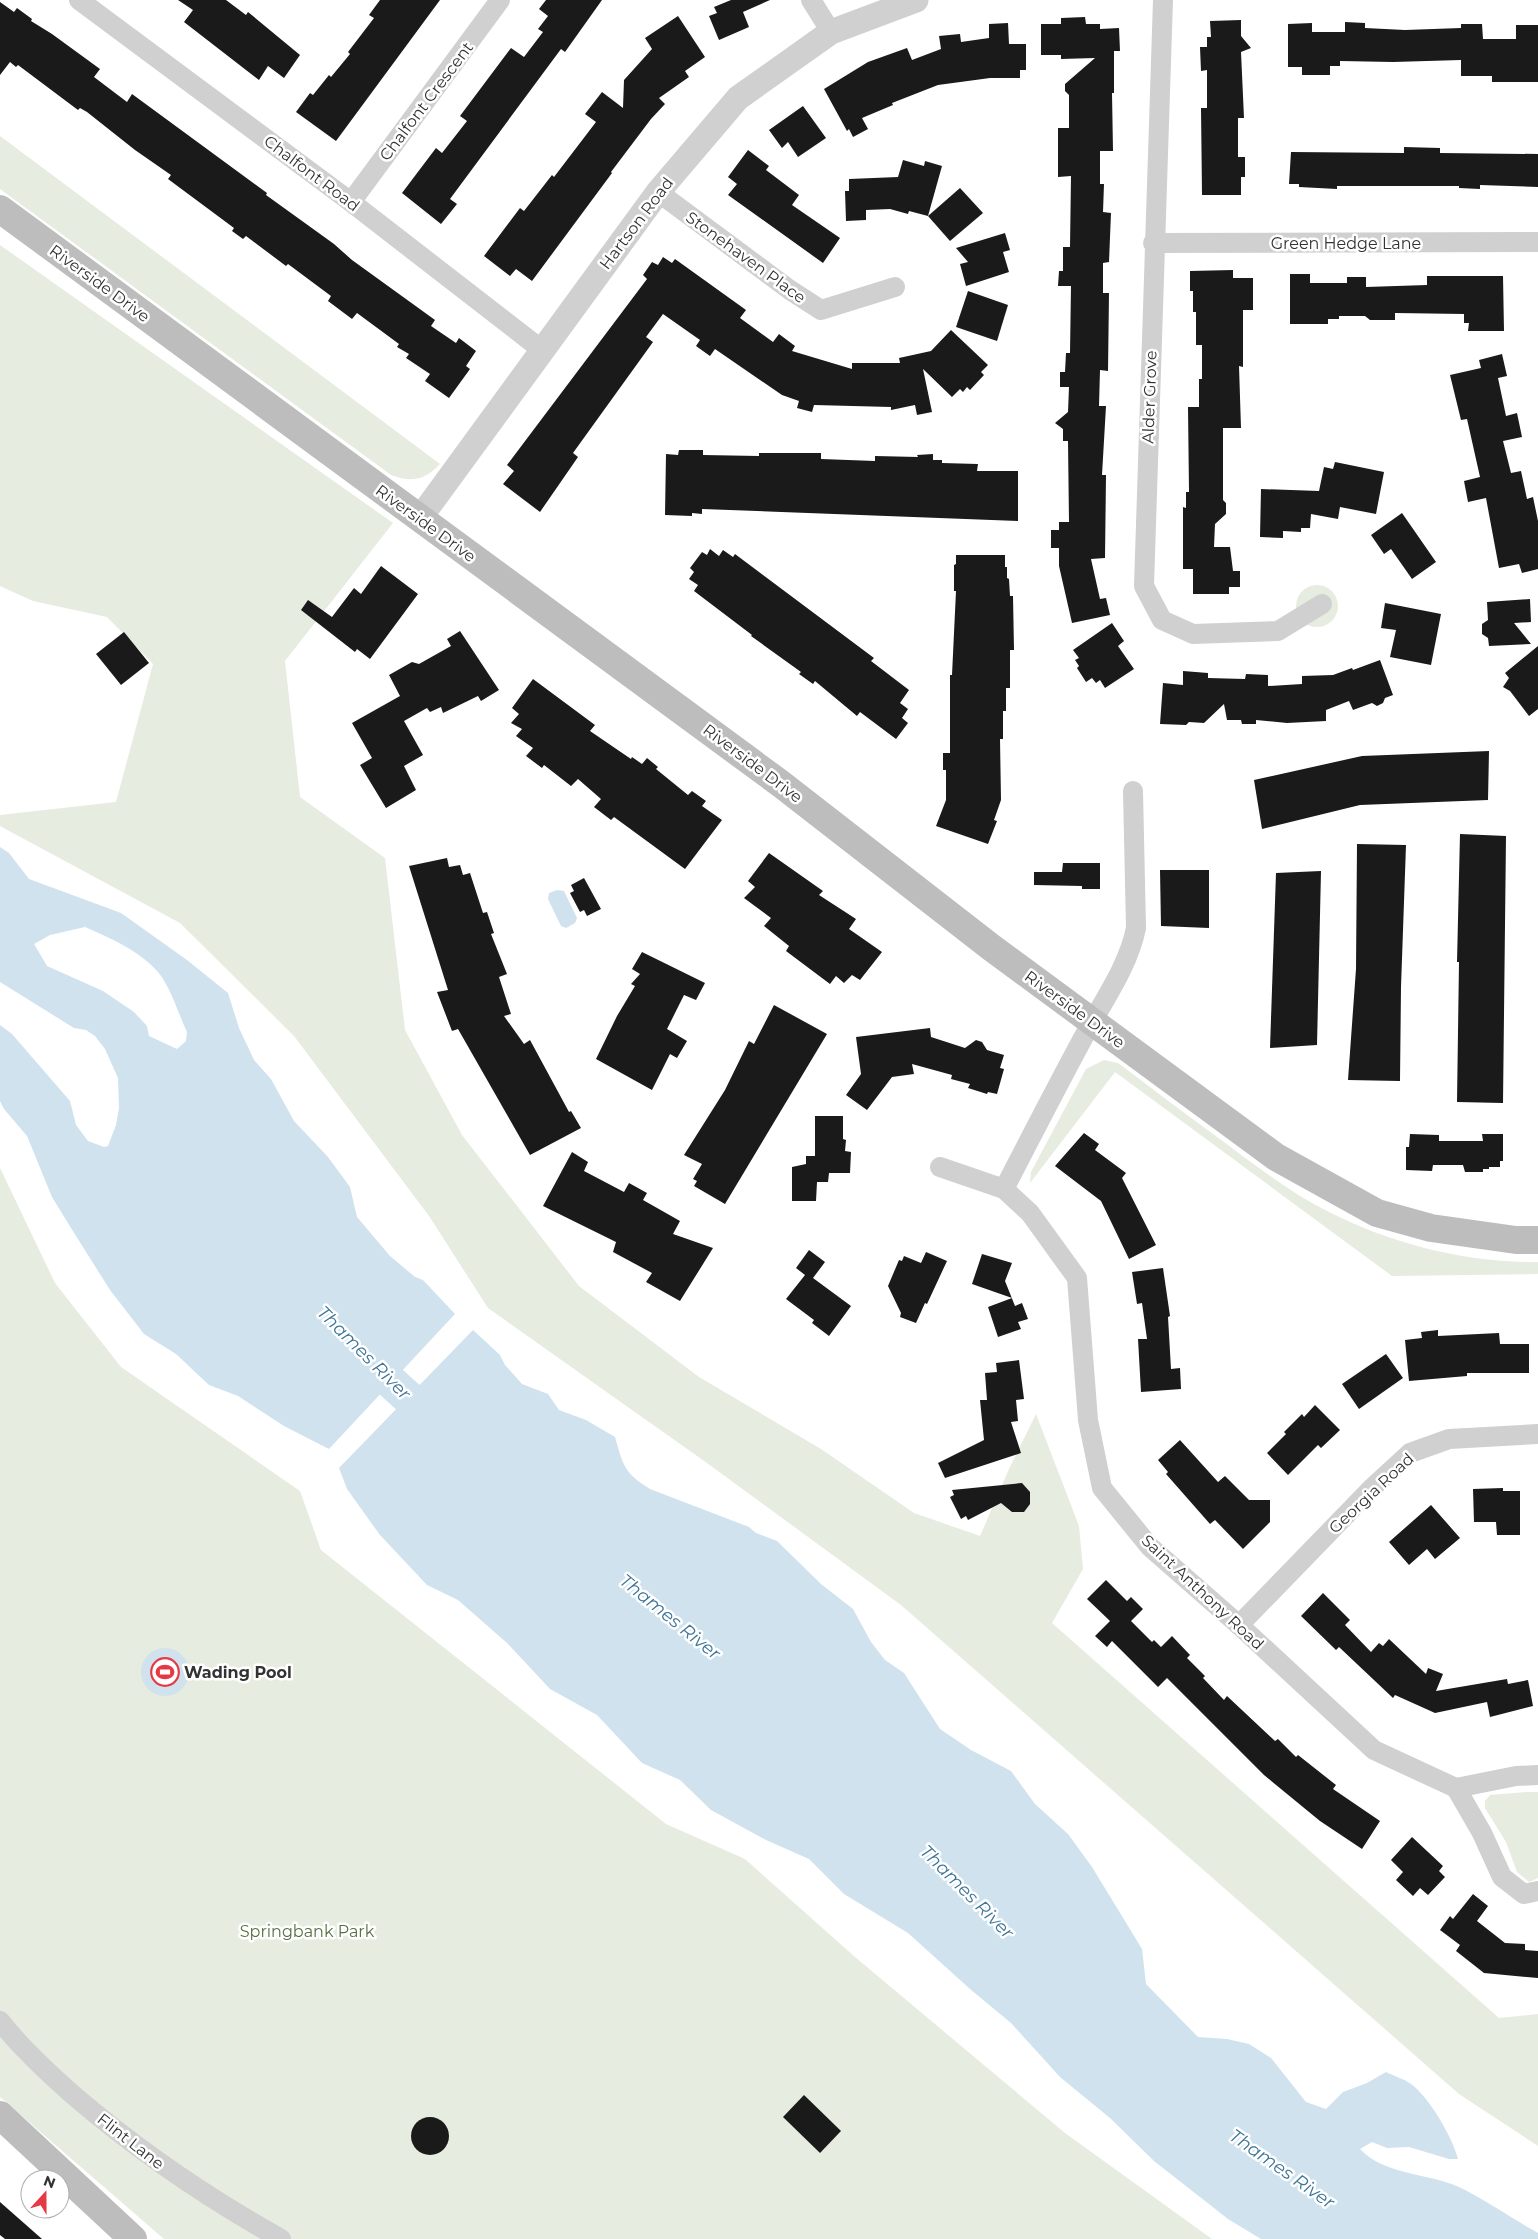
<svg xmlns="http://www.w3.org/2000/svg" width="1538" height="2239" viewBox="0 0 1538 2239" font-family="Montserrat,sans-serif">
	<style>
		.green { fill: #e6ecdf }
		.water { fill: #cfe2ee; fill-rule: evenodd }
		.lines { fill: none; stroke-linecap: round; stroke-linejoin: round }
		.river { stroke: #cfe2ee; stroke-width: 34 }
		.building { fill: #1a1a1a }
		.minor { stroke: #d0d0d0; stroke-width: 20 }
		.tertiary { stroke: #d0d0d0; stroke-width: 25 }
		.secondary { stroke: #bdbdbd; stroke-width: 28 }
		.labels { text-anchor: middle; stroke-width: 5; stroke-linejoin: round; paint-order: stroke }
		.street-label { font-size: 16px; fill: #333; stroke: #fff }
		.poi-label { font-size: 16px; font-weight: bold; fill: #333; stroke: #fff; text-anchor: start }
		.park-label { font-size: 16px; fill: #56703f; stroke: #fff }
		.water-label { font-size: 18px; font-style: italic; fill: #3f7597; stroke: #fff }
	</style>
	<rect width="100%" height="100%" fill="#fff"/>
	<g class="green">
		<path d="M0,136L440,464C425,480 412,483 391,475L0,189Z"/>
		<path d="M0,245L393,523L285,661L300,797L385,858L405,1030L462,1135L579,1286L699,1377L821,1449L914,1513L980,1536L1009,1469L1036,1414L1079,1526L1083,1569L1052,1623L1499,2018L1538,2014V2146L1459,2094L901,1605L707,1463L488,1308L429,1216L294,1036L180,923L0,826V815L116,802L153,664L107,617L33,601L0,586Z"/>
		<circle cx="1317" cy="606" r="21"/>
		<path d="M1104,1060L1118,1063C1155,1091 1191,1118 1228,1145C1260,1169 1293,1194 1329,1212C1392,1244 1467,1263 1538,1262V1274L1392,1276L1115,1072L1030,1183L1031,1172L1086,1069Z"/>
		<path d="M0,1168L55,1283L121,1367L300,1491L321,1550L666,1824L745,1859L855,1957L1065,2133L1212,2239H164L0,2097Z"/>
		<path d="M1526,1792H1538V1878L1529,1882L1517,1872L1506,1842L1485,1808V1801L1490,1795Z"/>
	</g>
	<g class="water">
		<path d="M0,847L9,853L29,879L121,913L187,960L228,993L239,1028L254,1060L271,1079L294,1121L328,1157L350,1187L357,1217L390,1256L415,1277L423,1280L455,1314L329,1449L284,1426L238,1396L209,1385L176,1354L144,1334L110,1290L71,1228L52,1197L27,1136L4,1109L0,1101V1025L12,1034L70,1101L76,1125L88,1141L104,1147L108,1146L116,1125L119,1108L118,1078L105,1049L95,1036L86,1030L74,1028L0,982ZM85,927C110,938 140,951 158,972C171,988 178,1013 187,1032L186,1041L177,1049L149,1036L147,1026L134,1012L103,991L47,966L34,944L50,935Z"/>
		<path d="M557,890L564,891L577,918L575,923L566,928L561,926L548,899L549,893Z"/>
		<path d="M473,1330L500,1355L505,1365L522,1384L548,1394L559,1410L586,1420L615,1437C623,1465 624,1473 650,1489L749,1527L756,1533L777,1541L821,1584L853,1609L871,1642L885,1660L904,1673L940,1729L971,1750L1011,1771L1035,1804L1068,1834L1092,1867L1142,1949L1146,1984L1198,2037L1227,2039L1249,2044L1271,2058L1306,2102L1326,2109L1343,2092L1367,2083L1386,2072C1394,2076 1404,2079 1411,2084C1429,2097 1453,2138 1458,2159H1449L1409,2147L1387,2148L1372,2142L1360,2149C1384,2175 1428,2173 1459,2187C1486,2200 1511,2218 1538,2233V2239H1261L1228,2219L1154,2161L1110,2118L1060,2077L1011,2023L970,1989L908,1933L844,1894L809,1859L766,1840L711,1810L680,1780L642,1763L597,1715L550,1689L507,1643L458,1600L427,1585L380,1535L347,1489L339,1468Z"/>
		<circle cx="165" cy="1672" r="24"/>
	</g>
	<g class="lines">
		<path class="river" d="M359,1349L391,1382L442,1428"/>
	</g>
	<g class="building">
		<path d="M178,0H226L246,15L248,12L300,55L284,78L268,66L259,80L184,22L193,10Z"/>
		<path d="M380,0H440L336,141L296,112L310,93L313,95L329,75L331,77L350,54L348,52L374,18L369,15Z"/>
		<path d="M546,0H602L565,52L561,49L450,199L457,204L441,224L402,193L436,148L442,153L467,121L460,116L511,48L524,57L543,32L538,29L548,16L539,9Z"/>
		<path d="M731,0H770L743,12L749,27L719,40L709,16L717,13L714,7Z"/>
		<path d="M0,2L14,12L17,8L32,19L31,21L52,34L100,69L94,77L127,102L132,94L267,193L266,195L334,244L352,260L435,320L431,326L456,343L459,338L476,351L466,366L470,369L449,398L425,381L430,374L406,358L409,354L397,347L399,344L357,313L352,319L328,301L331,296L288,264L286,266L246,236L243,239L232,231L234,228L168,179L171,175L135,150L87,112L80,108L78,110L18,65L16,67L10,62L0,75Z"/>
		<path d="M678,16L705,57L685,71L689,77L659,98L665,104L651,119L611,172L612,173L532,281L516,269L510,276L484,256L520,208L524,211L552,175L554,177L596,122L585,114L602,92L623,108L624,80L652,49L645,38Z"/>
		<path d="M1085,17L1086,24H1100V29L1119,28L1120,51H1114V93H1112L1113,151H1100V184H1104L1103,212L1111,213L1109,262L1103,263V293H1109L1108,371L1100,370L1099,406H1106L1102,475H1106L1105,558L1091,559L1100,599L1106,598L1110,615L1072,623L1059,566V548H1051V530H1059V522H1069L1068,441H1063V429L1055,423L1068,412L1069,387H1060V372H1065L1066,353H1070L1071,286H1058L1059,271H1063V247H1070L1071,176L1058,177V128H1069V95L1065,91V84L1095,58L1061,59V55H1041V24H1061V18Z"/>
		<path d="M1241,20V36L1251,48L1241,52L1244,118H1238V157H1245V177H1241V195H1202L1201,108H1207V70L1201,71L1200,47H1207V37H1211L1210,21Z"/>
		<path d="M1345,22L1365,23V28L1405,30L1461,28V24H1482L1483,39H1516V25H1538V82H1492V76H1461V60L1393,62L1340,61V66H1330V75H1302V67H1288V24L1312,23V32H1345Z"/>
		<path d="M1008,23L1009,44H1026V70H1020V78H990L938,85L892,103L893,105L862,118L868,129L853,137L849,129L847,131L824,89L868,62L907,48L912,60L941,49L939,36L960,34L961,42L989,38V24Z"/>
		<path d="M803,106L826,138L798,157L788,142L782,148L769,130Z"/>
		<path d="M1404,147L1440,148V153L1538,154V187L1480,185V189L1459,188V186H1337V189L1299,187V184H1289L1291,152L1404,153Z"/>
		<path d="M748,150L769,166L766,170L799,195L792,205L840,238L823,263L728,195L737,184L728,177Z"/>
		<path d="M903,160L924,166L925,161L942,166L928,216L909,211L908,214L890,209L866,210V220L846,221L845,191H849V179L898,177Z"/>
		<path d="M960,188L983,213L950,241L928,216Z"/>
		<path d="M1005,233L1010,250L1003,252L1009,272L966,286L960,264L968,262L956,248Z"/>
		<path d="M663,257L672,263L675,259L746,310L740,318L773,342L779,334L795,346L792,351L852,369V363H900L899,358L931,351L951,330L988,365L981,372L984,375L970,390L967,387L963,392L960,389L952,397L923,369L932,412L917,415L915,405L891,410V407L814,405L812,412L797,408L799,401L782,395L715,349L710,356L696,346L700,340L663,314L646,337L653,342L573,453L578,457L540,512L503,484L514,471L507,465L647,279L643,275L652,262L658,265Z"/>
		<path d="M1233,270V278H1253V310H1243V367L1239,366L1241,428H1223V500L1226,503V514L1215,524L1214,547H1230L1233,571H1240V587H1229V594H1193V569H1183V507L1186,508V492H1189L1188,407H1199V379H1202V345H1196V312H1193V291H1190V271Z"/>
		<path d="M1290,274H1310V283H1347V277H1366V287L1427,285V276H1503L1504,331H1468L1469,323H1464V314L1395,313V320H1370L1365,316H1339V319H1328V324H1290Z"/>
		<path d="M968,291L1008,305L997,341L956,327Z"/>
		<path d="M1502,354L1507,376L1498,378L1506,416L1517,413L1522,437L1503,441L1511,473L1521,471L1527,499L1533,497L1538,521V569L1522,573L1519,564L1499,568L1486,498L1468,502L1464,481L1480,477L1467,419L1461,420L1450,375L1481,368L1479,360Z"/>
		<path d="M679,450H703V455L759,456V453H821V459L875,461V456L918,457L917,455L933,454V460H942V463L978,464L977,471H1018V521L702,509V514L692,513V516L665,515L666,454L678,455Z"/>
		<path d="M1335,462L1384,472L1376,514L1340,507L1338,519L1311,514L1310,528H1301V532L1283,531V538L1260,537L1261,489L1319,491L1324,467L1333,469Z"/>
		<path d="M1402,513L1436,562L1412,579L1391,549L1384,554L1371,535Z"/>
		<path d="M710,549L719,556L723,550L733,557L735,554L874,658L871,661L909,690L900,703L908,709L902,718L908,723L896,739L860,712L857,716L815,681L813,684L799,674L801,672L751,636L752,635L694,591L698,585L689,579L694,572L690,568L702,552L707,555Z"/>
		<path d="M956,555H1005V567H1007V578L1009,579L1010,596H1013L1014,650H1010V688H1006V711H1003V739H1000L1001,800L994,820L997,821L988,844L936,826L946,800V770H943V753H950V675H952L956,591H954V565L956,564Z"/>
		<path d="M381,566L418,594L370,659L357,649L355,652L301,610L308,600L332,617L354,588L361,594Z"/>
		<path d="M1530,599L1531,622L1514,623L1531,644L1489,646L1488,638L1482,634V624L1488,620L1487,602Z"/>
		<path d="M1385,603L1441,614L1431,665L1390,657L1396,630L1381,628Z"/>
		<path d="M1112,623L1124,641L1118,646L1134,669L1105,688L1100,680L1096,683L1092,678L1086,682L1077,668L1079,666L1075,660L1079,658L1073,650Z"/>
		<path d="M460,631L499,690L481,701L478,696L443,713L441,707L430,712L427,708L404,721L423,755L404,766L416,790L386,808L360,765L372,758L352,723L400,696L389,675L412,662L419,664L451,646L447,639Z"/>
		<path d="M124,632L149,663L121,685L96,654Z"/>
		<path d="M1538,646V709L1529,716L1510,691L1503,687L1509,678L1505,673Z"/>
		<path d="M1380,660L1393,695L1385,698L1383,703L1377,706L1372,703L1353,710L1349,701L1326,710V721L1287,723L1256,720V724H1242L1241,720H1227L1224,704L1204,723L1189,722L1186,725L1160,724L1163,683L1183,685V671L1208,673V678L1245,679L1246,674L1268,675V686L1302,684V676L1333,675L1352,668L1353,670Z"/>
		<path d="M533,679L595,725L590,731L631,759L632,757L642,764L647,758L658,767L656,769L688,795L692,791L706,801L702,806L722,820L685,869L614,817L611,820L594,807L601,799L578,779L571,786L544,765L542,768L526,756L533,748L516,736L522,729L511,723L519,714L512,708Z"/>
		<path d="M1489,751L1488,800L1360,805L1262,829L1254,780L1362,756Z"/>
		<path d="M1460,834L1506,836L1503,1103L1457,1102L1459,962H1457Z"/>
		<path d="M1357,844L1406,845L1401,987L1400,1081L1348,1080L1356,969Z"/>
		<path d="M769,853L823,891L819,895L856,919L849,929L882,952L860,980L852,975L844,983L836,976L830,984L786,951L789,946L764,926L771,918L744,898L755,887L748,881Z"/>
		<path d="M447,858L449,867L460,865L463,875L470,873L483,913L487,912L494,933L491,934L507,974L499,977L511,1014L504,1016L524,1044L530,1040L569,1112L571,1111L581,1128L530,1155L458,1029L452,1031L437,992L448,990L409,866Z"/>
		<path d="M1063,863H1100V889H1082V886L1034,885V872H1062Z"/>
		<path d="M1160,870H1209V928L1161,926Z"/>
		<path d="M1321,871L1317,1045L1270,1048L1276,873Z"/>
		<path d="M584,878L601,909L587,916L584,910L580,912L570,893L574,891L571,885Z"/>
		<path d="M642,952L705,983L696,1000L684,995L667,1029L687,1041L677,1058L670,1054L652,1090L596,1059L617,1016L635,986L631,984L640,974L632,969Z"/>
		<path d="M774,1005L827,1034L725,1204L694,1186L697,1181L693,1179L702,1164L684,1155L725,1090L749,1041L754,1044Z"/>
		<path d="M930,1028L931,1037L965,1048L976,1040L982,1042L987,1050L1004,1055L1000,1068L1004,1069L997,1094L988,1092L987,1094L968,1088L970,1084L951,1079L952,1075L912,1064L914,1074L892,1077L867,1110L846,1095L861,1074L856,1037Z"/>
		<path d="M815,1116H843V1139L846,1140L845,1151L851,1152L850,1173H829L828,1182H817L816,1201H792V1167L806,1164V1156H815Z"/>
		<path d="M1084,1133L1099,1144L1095,1150L1126,1173L1122,1178L1156,1245L1129,1259L1101,1201L1055,1166Z"/>
		<path d="M1410,1134L1439,1135V1141H1483L1482,1134H1503V1161H1500V1167H1489V1169H1483V1172H1465L1463,1165H1433L1432,1171L1406,1170V1147H1409Z"/>
		<path d="M572,1152L588,1162L584,1171L624,1192L629,1183L647,1193L643,1200L680,1221L673,1234L713,1248L680,1301L646,1282L652,1273L613,1252L616,1242L543,1206Z"/>
		<path d="M809,1250L825,1262L813,1278L851,1306L829,1336L812,1323L814,1320L786,1299L805,1275L796,1268Z"/>
		<path d="M926,1252L947,1261L927,1304L925,1303L916,1323L900,1317L901,1313L888,1286L899,1260L902,1261L904,1256L921,1263Z"/>
		<path d="M982,1254L1012,1263L1005,1281L1015,1306L1022,1303L1028,1319L1018,1322L1021,1329L998,1337L988,1307L1012,1298L972,1284Z"/>
		<path d="M1163,1268L1170,1316L1168,1317L1171,1369L1180,1368L1181,1389L1141,1392L1138,1339H1147L1142,1303L1137,1304L1132,1272Z"/>
		<path d="M1438,1330V1336L1499,1333L1500,1344H1529V1373H1467V1376L1409,1381L1405,1340L1422,1338L1421,1332Z"/>
		<path d="M1386,1354L1403,1378L1359,1409L1342,1384Z"/>
		<path d="M1019,1360L1024,1399L1016,1400L1018,1421L1011,1422L1021,1453L945,1478L938,1463L984,1440L980,1400H987L985,1373L997,1372L996,1363Z"/>
		<path d="M1315,1405L1340,1430L1321,1448L1318,1445L1288,1475L1267,1453L1286,1434L1284,1432L1302,1414L1304,1417Z"/>
		<path d="M1180,1440L1218,1482L1225,1476L1249,1500H1270V1522L1243,1549L1215,1520L1210,1524L1166,1474L1168,1472L1158,1460Z"/>
		<path d="M1022,1483L1030,1492V1504L1024,1512H1012L1001,1503L968,1520L966,1516L961,1519L950,1497L954,1495L952,1490Z"/>
		<path d="M1503,1488V1491H1520V1535H1497L1496,1522H1474L1473,1489Z"/>
		<path d="M1431,1505L1460,1538L1435,1559L1427,1549L1409,1565L1389,1542Z"/>
		<path d="M1106,1580L1127,1601L1131,1597L1143,1609L1131,1621L1152,1642L1154,1640L1161,1647L1172,1636L1190,1655L1187,1658L1205,1676L1203,1678L1224,1700L1227,1696L1275,1741L1278,1739L1296,1757L1298,1755L1336,1785L1333,1789L1380,1821L1362,1849L1320,1821L1264,1775L1167,1678L1158,1687L1112,1641L1107,1647L1095,1636L1110,1621L1087,1599Z"/>
		<path d="M1323,1593L1350,1620L1345,1625L1371,1652L1379,1643L1383,1646L1389,1639L1426,1674L1428,1668L1443,1674L1436,1691L1507,1679L1508,1684L1528,1680L1533,1706L1490,1717L1487,1702L1435,1713L1395,1695L1393,1698L1339,1647L1336,1650L1301,1616Z"/>
		<path d="M1412,1837L1443,1866L1439,1871L1445,1877L1428,1895L1420,1888L1413,1896L1396,1880L1403,1872L1391,1860Z"/>
		<path d="M1473,1894L1488,1906L1477,1921L1505,1943L1525,1944V1950L1538,1951V1978L1484,1973L1456,1951L1460,1945L1440,1930L1450,1916L1453,1919Z"/>
		<path d="M804,2095L841,2131L820,2153L783,2117Z"/>
		<circle cx="430" cy="2136" r="19"/>
		<path d="M0,2202L42,2239H5L0,2235Z"/>
	</g>
	<g class="lines">
		<g class="minor">
			<path d="M79,0L351,202L542,350"/>
			<path d="M811,0L831,32"/>
			<path d="M1163,0L1144,586L1162,620L1193,634L1278,631L1322,604"/>
			<path d="M658,192L790,290L821,310L895,287"/>
			<path d="M351,202L500,0"/>
			<path d="M1153,243L1538,242"/>
			<path d="M1133,791L1136,928C1128,968 1101,1004 1082,1040C1055,1090 1030,1139 1004,1189L1030,1213L1077,1278L1088,1420L1102,1488L1150,1547L1239,1625L1374,1750L1456,1788L1516,1776L1538,1775"/>
			<path d="M940,1167L1004,1189"/>
			<path d="M1239,1625L1373,1487L1410,1453L1449,1439L1538,1434"/>
			<path d="M1456,1788L1482,1833L1502,1877L1524,1894L1538,1891"/>
			<path d="M0,2021C21,2048 46,2071 72,2094C137,2150 206,2197 281,2239"/>
		</g>
		<path class="tertiary" d="M420,518L658,192L738,98L831,32L916,0"/>
		<g class="secondary">
			<path d="M0,209L781,784L992,948L1276,1157L1377,1213L1431,1228L1516,1240H1538"/>
			<path d="M0,2115L133,2239"/>
		</g>
	</g>
	<defs>
		<symbol id="stadium-ring" viewBox="-11 -11 22 22"><circle r="9.5" fill="#fff" stroke="#e63946" stroke-width="1.5"/><path d="M0-5a6.5 5 0 1 0 0 10a6.5 5 0 1 0 0-10ZM-3.5-1.8h7v3.6h-7Z" fill="#e63946"/></symbol>
	</defs>
	<g fill-rule="evenodd">
		<use href="#stadium-ring" x="149" y="1656" width="32" height="32"/>
	</g>
	<g class="labels">
		<g class="street-label">
			<text transform="translate(426 101) rotate(-53)" y="6">Chalfont Crescent</text>
			<text transform="translate(312 173) rotate(37)" y="6">Chalfont Road</text>
			<text transform="translate(636 223) rotate(-53)" y="6">Hartson Road</text>
			<text x="1346" y="249">Green Hedge Lane</text>
			<text transform="translate(746 257) rotate(36)" y="6">Stonehaven Place</text>
			<text transform="translate(100 283) rotate(36)" y="6">Riverside Drive</text>
			<text transform="translate(1149 397) rotate(-88)" y="6">Alder Grove</text>
			<text transform="translate(426 523) rotate(36)" y="6">Riverside Drive</text>
			<text transform="translate(753 763) rotate(37)" y="6">Riverside Drive</text>
			<text transform="translate(1075 1009) rotate(36)" y="6">Riverside Drive</text>
			<text transform="translate(1371 1493) rotate(-43)" y="6">Georgia Road</text>
			<text transform="translate(1203 1592) rotate(43)" y="6">Saint Anthony Road</text>
			<text transform="translate(131 2141) rotate(38)" y="6">Flint Lane</text>
		</g>
		<g class="poi-label">
			<text x="184" y="1678">Wading Pool</text>
		</g>
		<g class="park-label">
			<text x="307" y="1937">Springbank Park</text>
		</g>
		<g class="water-label">
			<text transform="translate(364 1353) rotate(45)" y="6">Thames River</text>
			<text transform="translate(670 1617) rotate(39)" y="6">Thames River</text>
			<text transform="translate(967 1892) rotate(45)" y="6">Thames River</text>
			<text transform="translate(1282 2169) rotate(35)" y="6">Thames River</text>
		</g>
	</g>
	<g transform="translate(45 2194) rotate(21)"><circle r="24" fill="#ffffff" stroke="#adadad"/>
	<path d="M0-4L9 19L0 12L-9 19Z" fill="#e63946"/>
	<text y="-8" font-size="14" font-weight="bold" text-anchor="middle" fill="#333333">N</text>
	</g>
</svg>
